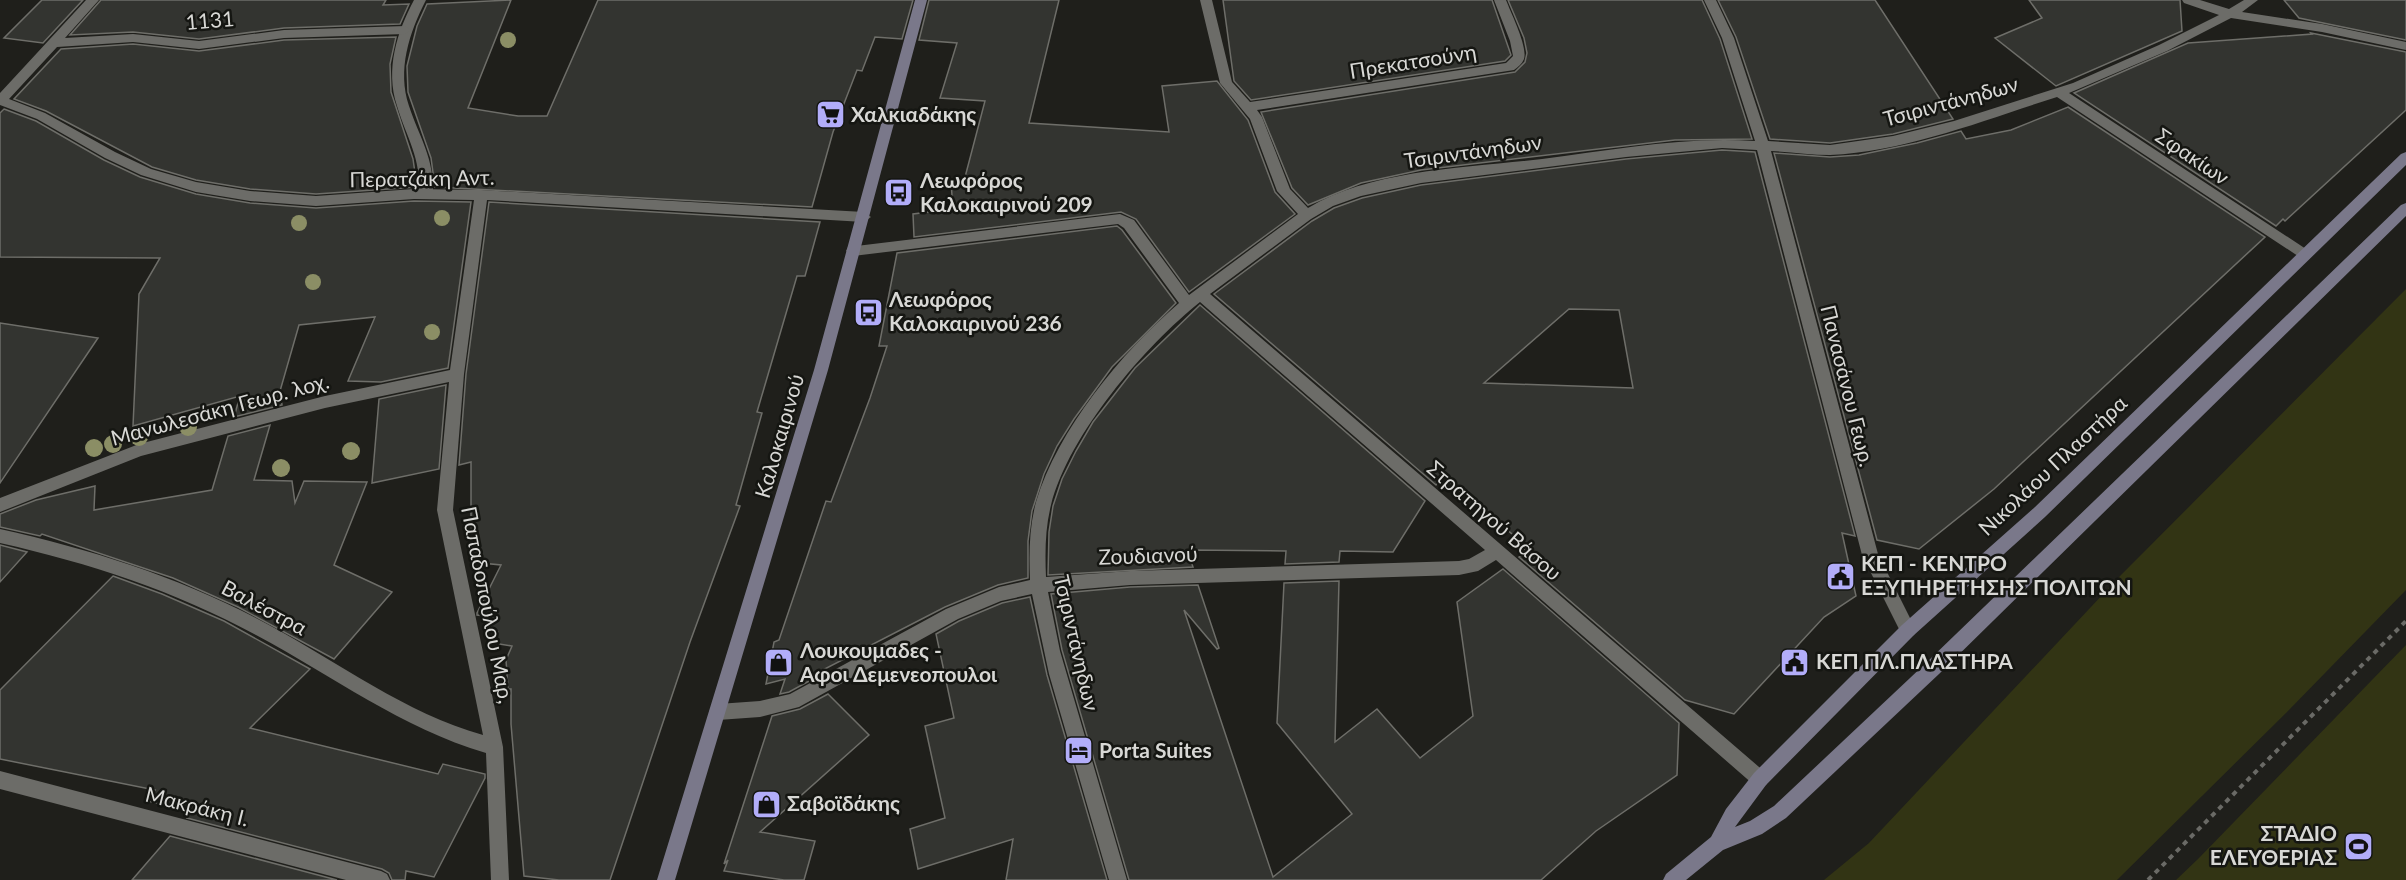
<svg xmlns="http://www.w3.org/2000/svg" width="2406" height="880" viewBox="0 0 2406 880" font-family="Lato,sans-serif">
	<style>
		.green { fill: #323414 }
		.building { fill: #333430; stroke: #6e6e69; stroke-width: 1.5; fill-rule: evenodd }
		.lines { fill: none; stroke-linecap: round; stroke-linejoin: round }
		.path { stroke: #6a6a66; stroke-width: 4; stroke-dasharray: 5 5; stroke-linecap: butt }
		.lane { fill: #6c6c68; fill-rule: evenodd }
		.street { fill: #6c6c68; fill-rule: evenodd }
		.secondary { fill: #7a788a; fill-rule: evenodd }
		.tree { fill: #8b8e65 }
		.labels { text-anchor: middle; stroke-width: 5; stroke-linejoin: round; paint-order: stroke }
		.street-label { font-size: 21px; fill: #d8d8d5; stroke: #151612 }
		.poi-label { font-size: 21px; font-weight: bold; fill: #d8d8d5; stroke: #151612; text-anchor: start }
	</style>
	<rect width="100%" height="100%" fill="#1f1f1b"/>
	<g class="green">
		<path d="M2406,289V590L2286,713L2117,880H1824L1869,843L2121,575Z"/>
		<path d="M2406,645V880H2176L2198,859Z"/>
	</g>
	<g class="building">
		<path d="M42,0H83L43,43L4,38Z"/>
		<path d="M101,0H386L383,5L409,4L400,24L284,28L199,39L133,32L70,35Z"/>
		<path d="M511,0L468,108L518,116H547L598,0H913L902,39L875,37L862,71L857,70L833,132L812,207L435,187L431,158L408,92L407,66L417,26L427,4Z"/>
		<path d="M929,0H1059L1029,123L1169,132L1162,86L1217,81L1248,120L1275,192L1295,214L1189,292L1136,219L1121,212L914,237L913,214L953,209L951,182L964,181L985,101L940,98L957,43L919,40Z"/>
		<path d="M1223,0H1492L1511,55L1505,61L1251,100L1234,81Z"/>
		<path d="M1508,0H1702L1720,39L1752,139L1675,140L1421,170L1361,183L1308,205L1292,188L1261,112L1515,72L1525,62L1527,53L1524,38Z"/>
		<path d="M1718,0H1875L1953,119L1893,134L1830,143L1770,139L1736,37Z"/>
		<path d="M2029,0H2180L2182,31L2056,86L1995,38L2042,18Z"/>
		<path d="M2284,0H2406V40L2299,18Z"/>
		<path d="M2311,33L2406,52V110L2285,221L2283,219L2276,226L2074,93L2188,43L2312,34Z"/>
		<path d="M396,37L390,64L391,92L413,159L417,187L316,194L250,189L196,180L152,167L46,111L14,99L61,49L133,44L199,51L284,40Z"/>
		<path d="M2068,107L2265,237L1994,489L1919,549L1877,540L1774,153L1830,157L1859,155L1917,143L1961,131L1966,139L2011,130Z"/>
		<path d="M4,109L36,121L104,160L140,177L196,194L250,203L316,208L414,201L471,202L448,368L381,382L348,381L375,317L299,325L280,391L282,405L234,417L240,396L133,426L139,294L160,258L0,257V113Z"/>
		<path d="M1722,150L1755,152L1855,536L1842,533L1856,596L1824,617L1734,714L1685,700L1519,557L1527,552L1515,541L1518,539L1442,476L1436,485L1214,294L1312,221L1334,208L1362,198L1421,185L1626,159ZM1569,309L1619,310L1633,388L1484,383Z"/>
		<path d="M489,202L820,222L805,276H797L757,412L762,413L736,505L740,506L690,642L610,880H559L524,876L511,724V689H508L506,660L512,646L493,643L498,632L489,631L496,617L477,615V613L501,565L471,562V462L459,465L466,374Z"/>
		<path d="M1117,226L1122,230L1176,303L1112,367L1074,419L1057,446L1044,474L1032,511L1028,541V578L998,585L945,607L811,676L813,679L789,692L780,694L785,679L766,684L774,642L779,640L826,501L831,502L870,398L887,346H879L897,253Z"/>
		<path d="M1200,305L1425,501L1393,552L1340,551L1339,562L1285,564L1286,551L1187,550L1193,567L1048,575L1049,532L1053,506L1062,479L1076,451L1093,422L1135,368Z"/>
		<path d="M0,323L98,338L0,483Z"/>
		<path d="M446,385L439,469L372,483L379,399Z"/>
		<path d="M270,425L254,480L292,481L295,503L304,481L367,482L334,565L392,592L334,659L238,607L173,578L42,534L40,536L0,527V514L36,500L95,486L94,510L212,490L228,436Z"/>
		<path d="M0,545L27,552L0,582Z"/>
		<path d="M1503,569L1679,723L1677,775L1596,831L1541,880H1129L1062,650L1051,594L1130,587L1198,585L1219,648L1217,649L1184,610L1273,877L1352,814L1277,723L1284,583L1339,581L1335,742L1377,709L1420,758L1473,716L1457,602Z"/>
		<path d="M113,576L162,594L224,621L310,669L250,728L438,774L443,764L485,774V778L434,877L406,871L405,880H392L389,873L382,869L187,818L193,810L147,801L155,790L0,759V690Z"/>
		<path d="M1030,597L1047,675L1107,880H1006L1013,839L918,869L910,829L945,818L925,726L954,718L936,634L959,621L1002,603Z"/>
		<path d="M828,694L869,735L760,832L815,841L804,880H784L724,871L728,860L724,864L772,716L800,709Z"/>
		<path d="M170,836L337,880H132Z"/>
	</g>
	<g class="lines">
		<path class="path" d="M2148,880L2406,621"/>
		<path class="lane" d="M414,0H426C409,33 397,70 409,106C420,139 434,157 433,194L426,199L419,194C421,157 407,139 397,106C385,69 397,32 414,0Z"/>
		<g class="street">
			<path d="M86,0H99L65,38L133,34L199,41L284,30L405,26L411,30L405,34L284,38L199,49L133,42L57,47L9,99L45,113L115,152L151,169L196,182L250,191L316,196L414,189L481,190L864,212L871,217L864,222L487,200L464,374L453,510L503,747L509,880H491L486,753C401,728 333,676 256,635C175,591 89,563 0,543V529C94,550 185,579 269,625C340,663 405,713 483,735L437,510L449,382L325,408L141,456L0,512V498L139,444L325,396L450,370L474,200L414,199L316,206L250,201L196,192L141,175L105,158L37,119L0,105V93Z"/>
			<path d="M1200,0H1212L1232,82L1250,102L1506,63L1513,56L1510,41L1494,0H1506C1511,13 1528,47 1524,59C1522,64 1518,67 1514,70L1257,110L1262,117L1290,189L1308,208C1373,169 1468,168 1542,159C1612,150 1684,136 1755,141L1722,38L1704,0H1716L1734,38L1768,141L1830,145L1893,136L1954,121L2073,83L2159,45L2219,15L2184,3L2182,0H2200L2229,9L2244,0H2258L2242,12L2322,24L2406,42V50L2322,32L2231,18L2167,51L2069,93L2309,251L2311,255L2309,259L2304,260L2057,97C1984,120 1908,151 1830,155C1811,155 1790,152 1771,151L1878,554L1916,630L1914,635L1908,638L1902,635L1862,555L1757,150L1722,148L1626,157L1421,183L1361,196L1333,206L1311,219L1210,294L1766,773L1769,779L1766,785L1760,788L1754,785L1496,560L1478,571L1459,575L1130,585L1048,592L1060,651L1127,880H1109L1049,674L1032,594L1001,601L958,619L799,707L760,717L718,720L712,718L709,712L712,706L718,704L760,701L790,694L946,609L999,587L1030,580C1029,554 1029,528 1036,502C1058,429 1121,353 1179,303L1124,228L1118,224L853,256L846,251L848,247L1120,214L1134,220L1189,295L1298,214L1277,191L1250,119L1220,83ZM1200,302L1485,550L1469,559L1459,561L1130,571L1046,577C1045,553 1045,529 1051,505C1069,434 1145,346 1200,302Z"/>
			<path d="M0,771L381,871L387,874L390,880H346L0,789Z"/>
		</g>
		<g class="secondary">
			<path d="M915,0H927L828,370L675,880H657L814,370Z"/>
			<path d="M2406,152V165L2045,517L1914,635L1766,785L1735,827L1750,821L1774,806L1927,662L2401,205L2406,203V216L1939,674L1786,818L1762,834L1723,850L1686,880H1663L1666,874L1711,837L1726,809L1754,773L1902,625L2035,507L2401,154Z"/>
		</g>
	</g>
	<g class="tree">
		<circle cx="508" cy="40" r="8"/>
		<circle cx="442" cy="218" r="8"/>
		<circle cx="299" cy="223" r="8"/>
		<circle cx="313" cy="282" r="8"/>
		<circle cx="432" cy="332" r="8"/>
		<circle cx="188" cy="427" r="9"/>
		<circle cx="139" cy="437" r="9"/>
		<circle cx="113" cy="444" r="9"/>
		<circle cx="94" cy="448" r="9"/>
		<circle cx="351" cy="451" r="9"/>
		<circle cx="281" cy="468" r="9"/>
	</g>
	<defs>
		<symbol id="supermarket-square" viewBox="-11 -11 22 22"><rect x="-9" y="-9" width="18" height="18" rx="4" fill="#b2adf9" stroke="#151612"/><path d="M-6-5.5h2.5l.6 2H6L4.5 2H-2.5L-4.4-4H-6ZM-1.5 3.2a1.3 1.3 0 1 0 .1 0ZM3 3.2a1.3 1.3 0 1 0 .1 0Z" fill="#111"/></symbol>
		<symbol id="bus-square" viewBox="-11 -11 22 22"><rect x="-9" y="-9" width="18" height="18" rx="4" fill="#b2adf9" stroke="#151612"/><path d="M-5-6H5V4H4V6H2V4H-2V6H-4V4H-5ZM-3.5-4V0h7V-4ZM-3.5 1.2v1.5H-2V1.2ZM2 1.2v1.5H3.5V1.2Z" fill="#111"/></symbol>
		<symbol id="civic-square" viewBox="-11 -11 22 22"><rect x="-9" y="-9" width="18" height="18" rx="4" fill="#b2adf9" stroke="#151612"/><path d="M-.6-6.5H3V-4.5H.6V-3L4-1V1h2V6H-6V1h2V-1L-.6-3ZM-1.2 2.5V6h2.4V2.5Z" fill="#111"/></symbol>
		<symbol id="shop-square" viewBox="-11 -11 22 22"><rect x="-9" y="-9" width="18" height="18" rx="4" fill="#b2adf9" stroke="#151612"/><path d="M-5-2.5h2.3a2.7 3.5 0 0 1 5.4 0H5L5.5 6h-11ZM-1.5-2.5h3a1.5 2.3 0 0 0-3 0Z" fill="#111"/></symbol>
		<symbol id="hotel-square" viewBox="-11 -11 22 22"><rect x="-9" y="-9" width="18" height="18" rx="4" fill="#b2adf9" stroke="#151612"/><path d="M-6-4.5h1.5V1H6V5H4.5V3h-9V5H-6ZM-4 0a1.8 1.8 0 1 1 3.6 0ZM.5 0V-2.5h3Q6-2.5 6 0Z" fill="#111"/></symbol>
		<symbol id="stadium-square" viewBox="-11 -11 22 22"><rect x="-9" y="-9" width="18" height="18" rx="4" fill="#b2adf9" stroke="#151612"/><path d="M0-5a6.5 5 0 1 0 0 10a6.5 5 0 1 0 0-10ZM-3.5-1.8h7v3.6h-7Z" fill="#111"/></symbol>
	</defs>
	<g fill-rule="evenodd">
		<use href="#supermarket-square" x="814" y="98" width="33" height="33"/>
		<use href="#bus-square" x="882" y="176" width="33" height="33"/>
		<use href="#bus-square" x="852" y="296" width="33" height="33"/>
		<use href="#civic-square" x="1824" y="560" width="33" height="33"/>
		<use href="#civic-square" x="1778" y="646" width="33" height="33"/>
		<use href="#shop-square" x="762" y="646" width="33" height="33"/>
		<use href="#hotel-square" x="1062" y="734" width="33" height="33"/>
		<use href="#shop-square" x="750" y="788" width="33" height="33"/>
		<use href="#stadium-square" x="2342" y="830" width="33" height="33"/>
	</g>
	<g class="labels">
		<g class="street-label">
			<text transform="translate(210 21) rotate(-5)" y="7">1131</text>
			<text transform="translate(1413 62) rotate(-9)" y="7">Πρεκατσούνη</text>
			<text transform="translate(1951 102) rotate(-15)" y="7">Τσιριντάνηδων</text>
			<text transform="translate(1473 152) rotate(-8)" y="7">Τσιριντάνηδων</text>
			<text transform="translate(2192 157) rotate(34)" y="7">Σφακίων</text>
			<text transform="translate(422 179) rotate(-1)" y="7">Περατζάκη Αντ.</text>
			<text transform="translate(1847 386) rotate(76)" y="7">Πανασάνου Γεωρ.</text>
			<text transform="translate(220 410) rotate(-15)" y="7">Μανωλεσάκη Γεωρ. λοχ.</text>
			<text transform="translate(780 436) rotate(-74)" y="7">Καλοκαιρινού</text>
			<text transform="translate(2053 466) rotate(-43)" y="7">Νικολάου Πλαστήρα</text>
			<text transform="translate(1494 521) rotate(41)" y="7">Στρατηγού Βάσου</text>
			<text transform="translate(1148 556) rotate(-2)" y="7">Ζουδιανού</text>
			<text transform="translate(487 605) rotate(79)" y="7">Παπαδοπούλου Μαρ,</text>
			<text transform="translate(264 608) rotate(28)" y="7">Βαλέστρα</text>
			<text transform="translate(1076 643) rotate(77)" y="7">Τσιριντάνηδων</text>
			<text transform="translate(197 807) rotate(14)" y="7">Μακράκη Ι.</text>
		</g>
		<g class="poi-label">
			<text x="851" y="122">Χαλκιαδάκης</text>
			<text x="920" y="188">Λεωφόρος<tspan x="920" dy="24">Καλοκαιρινού 209</tspan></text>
			<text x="889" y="307">Λεωφόρος<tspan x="889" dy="24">Καλοκαιρινού 236</tspan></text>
			<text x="1861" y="571">ΚΕΠ - ΚΕΝΤΡΟ<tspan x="1861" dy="24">ΕΞΥΠΗΡΕΤΗΣΗΣ ΠΟΛΙΤΩΝ</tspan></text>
			<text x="800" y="658">Λουκουμαδες -<tspan x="800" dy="24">Αφοι Δεμενεοπουλοι</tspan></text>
			<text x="1816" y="669">ΚΕΠ ΠΛ.ΠΛΑΣΤΗΡΑ</text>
			<text x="1099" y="758">Porta Suites</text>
			<text x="787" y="811">Σαβοϊδάκης</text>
			<text x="2337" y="841" text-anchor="end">ΣΤΑΔΙΟ<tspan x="2337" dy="24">ΕΛΕΥΘΕΡΙΑΣ</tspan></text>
		</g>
	</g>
</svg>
